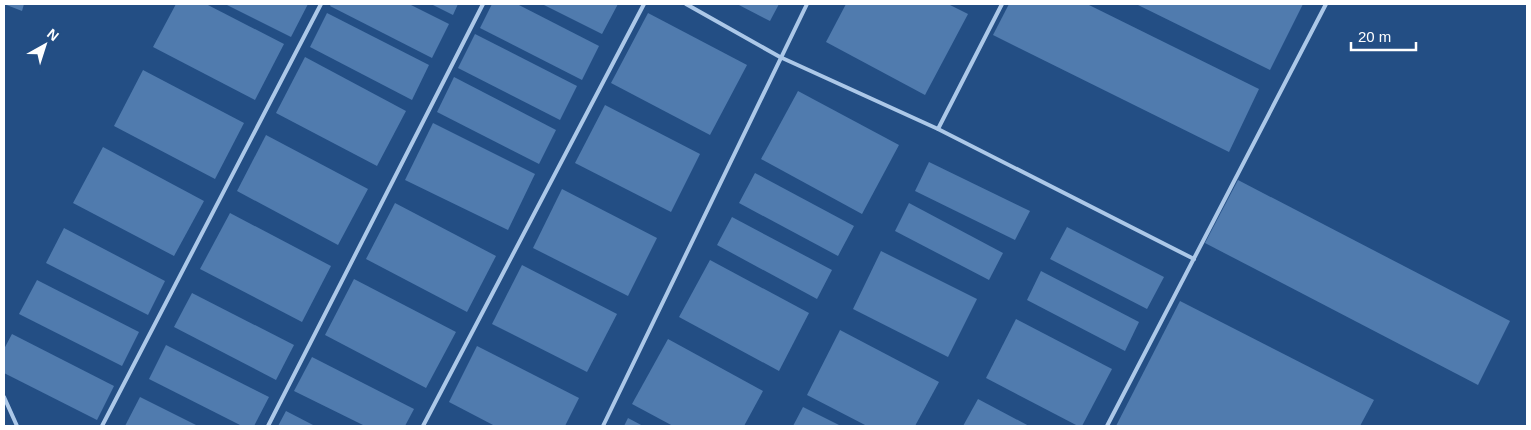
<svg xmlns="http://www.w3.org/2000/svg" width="1531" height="430" viewBox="0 0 1531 430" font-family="Helvetica,sans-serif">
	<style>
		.building { fill: #507bae }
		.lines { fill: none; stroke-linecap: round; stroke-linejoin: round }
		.lane { stroke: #acc8e8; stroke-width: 4 }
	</style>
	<rect width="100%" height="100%" fill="#234e84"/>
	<g class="building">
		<path d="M4,4H24L22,11Z"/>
		<path d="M176,4H206L284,44L255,100L153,47Z"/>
		<path d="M225,4H308L291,37Z"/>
		<path d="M331,4H409L449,24L432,58L330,6Z"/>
		<path d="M431,4H458L453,15Z"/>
		<path d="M492,4H517L599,46L582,80L480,28Z"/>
		<path d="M542,4H618L602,34Z"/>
		<path d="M737,4H779L770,21Z"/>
		<path d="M846,4H948L968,14L925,95L826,42Z"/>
		<path d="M1009,4H1087L1259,89L1229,152L993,35Z"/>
		<path d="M1136,4H1303L1270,70Z"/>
		<path d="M327,13L429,65L412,100L310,47Z"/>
		<path d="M648,13L747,65L710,135L611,83Z"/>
		<path d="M475,34L577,86L560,120L458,68Z"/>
		<path d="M305,57L406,111L377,166L276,113Z"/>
		<path d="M143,70L244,123L215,179L114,126Z"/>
		<path d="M454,77L556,130L539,164L437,112Z"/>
		<path d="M798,91L899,145L862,214L761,159Z"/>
		<path d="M605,105L700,154L671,212L575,163Z"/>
		<path d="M433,123L535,174L508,230L405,180Z"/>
		<path d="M266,135L368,189L338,245L237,191Z"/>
		<path d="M103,147L204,201L174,256L73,203Z"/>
		<path d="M929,162L1030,211L1015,240L915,191Z"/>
		<path d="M755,173L854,226L838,256L739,203Z"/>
		<path d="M1238,180L1510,321L1478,385L1205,243Z"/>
		<path d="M562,189L657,238L628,296L533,248Z"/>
		<path d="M395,203L496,256L467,312L366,259Z"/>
		<path d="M909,203L1003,253L989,280L895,231Z"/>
		<path d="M230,213L331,266L302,322L200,269Z"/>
		<path d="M732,217L832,270L817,299L717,245Z"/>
		<path d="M1067,227L1164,277L1147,309L1050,259Z"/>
		<path d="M64,228L165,281L148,315L46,263Z"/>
		<path d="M881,251L977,299L948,357L853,309Z"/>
		<path d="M710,260L809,313L779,371L679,317Z"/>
		<path d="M522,265L617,314L587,372L492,324Z"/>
		<path d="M1041,271L1139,322L1125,351L1027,300Z"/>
		<path d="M354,279L456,332L426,388L325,335Z"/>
		<path d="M37,280L139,332L122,366L19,314Z"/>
		<path d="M192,293L294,345L276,380L174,327Z"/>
		<path d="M1180,301L1374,400L1360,426H1116Z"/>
		<path d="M1016,319L1112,369L1082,426H1078L986,378Z"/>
		<path d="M840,330L939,382L915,426H867L807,395Z"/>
		<path d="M12,334L114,386L97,420L4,373V349Z"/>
		<path d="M668,339L763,391L744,426H673L632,404Z"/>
		<path d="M166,345L269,397L254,426H242L149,379Z"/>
		<path d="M477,346L579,398L565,426H495L449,402Z"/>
		<path d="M312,357L414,409L405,426H365L294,391Z"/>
		<path d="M140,397L198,426H125Z"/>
		<path d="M978,399L1029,426H963Z"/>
		<path d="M803,407L841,426H793Z"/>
		<path d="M286,411L315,426H278Z"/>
		<path d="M628,418L643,426H624Z"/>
	</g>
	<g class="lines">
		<g class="lane">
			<path d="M686,4L780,57L938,129L1194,259"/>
			<path d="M938,129L1002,4"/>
			<path d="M4,397L17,426"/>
			<path d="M102,426L321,4"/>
			<path d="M268,426L483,4"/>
			<path d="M423,426L644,4"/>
			<path d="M603,426L807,4"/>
			<path d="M1107,426L1326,4"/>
		</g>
	</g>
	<rect width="1531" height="430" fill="none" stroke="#ffffff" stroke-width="10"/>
	<g transform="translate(45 45) rotate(39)" stroke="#234e84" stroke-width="4" paint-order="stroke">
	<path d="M0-4L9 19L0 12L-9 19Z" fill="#ffffff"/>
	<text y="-8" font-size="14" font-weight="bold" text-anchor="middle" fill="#ffffff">N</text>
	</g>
	<path d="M1351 42v8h65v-8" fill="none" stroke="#ffffff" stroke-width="2.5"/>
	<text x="1358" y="42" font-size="15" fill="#ffffff" stroke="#234e84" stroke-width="4" paint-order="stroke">20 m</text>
</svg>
